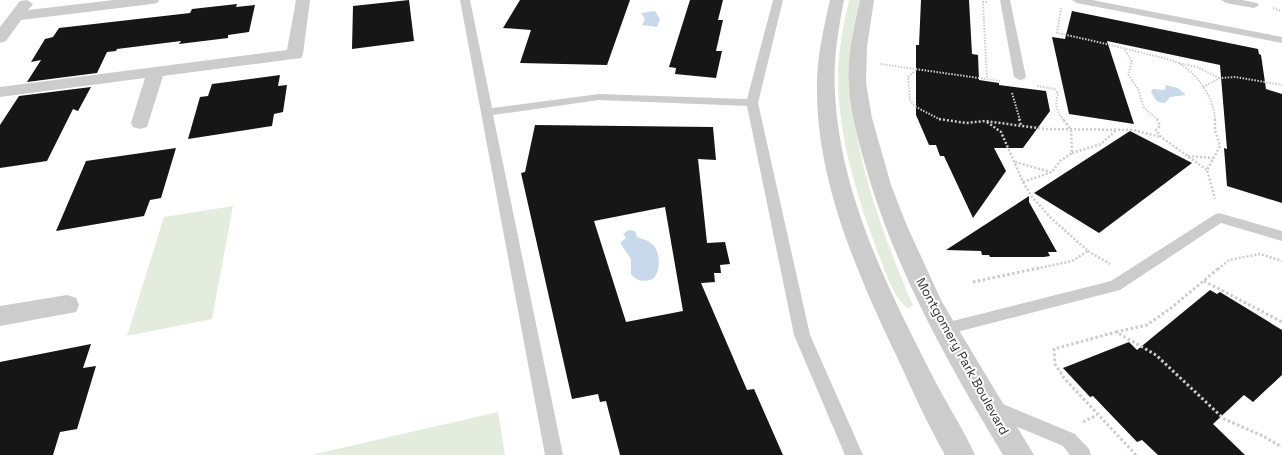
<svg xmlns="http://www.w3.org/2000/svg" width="1282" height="455" viewBox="0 0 1282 455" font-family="'Space Grotesk',sans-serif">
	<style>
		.green { fill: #e3ecdd }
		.water { fill: #c9d9ec }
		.building { fill: #161616; fill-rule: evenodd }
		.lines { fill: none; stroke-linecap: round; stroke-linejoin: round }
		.path-far2 { stroke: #ccc; stroke-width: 2; stroke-dasharray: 1.5 1.5; stroke-linecap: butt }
		.path-far1 { stroke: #ccc; stroke-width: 2.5; stroke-dasharray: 2 2; stroke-linecap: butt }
		.path { stroke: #ccc; stroke-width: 3; stroke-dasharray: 2.5 2.5; stroke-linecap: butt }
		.service { fill: #ccc; fill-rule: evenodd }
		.minor { fill: #ccc; fill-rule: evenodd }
		.tertiary { fill: #ccc; fill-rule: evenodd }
		.labels { text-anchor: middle; stroke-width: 4; stroke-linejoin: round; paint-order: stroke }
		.street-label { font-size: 13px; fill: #2f2f2f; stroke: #fff }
	</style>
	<rect width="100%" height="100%" fill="#fff"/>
	<g class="green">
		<path d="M849,0H860C857,13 853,26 852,39C843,130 878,223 913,306L907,308C891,294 885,270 877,250C857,196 840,142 838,84C837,56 843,28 849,0Z"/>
		<path d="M233,206L212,319L127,336L164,217Z"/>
		<path d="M498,412L505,455H311Z"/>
	</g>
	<g class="water">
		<path d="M655,11L660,19L657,27L642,25L645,19L641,13Z"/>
		<path d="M1165,85L1178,88L1186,95L1170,97L1165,103C1157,103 1154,99 1151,91L1153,89L1164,90L1166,88Z"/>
		<path d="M629,230L635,231L637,237C642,239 648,240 652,244C661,251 661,272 653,279C645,282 637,282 631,274V259L620,243L626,238L623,234Z"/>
	</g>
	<g class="building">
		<path d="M409,0L414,41L352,49L353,6Z"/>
		<path d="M520,0H630L607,65L520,63L531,30L503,28Z"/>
		<path d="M690,0H723L718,20H723L716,51H722L716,78L675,74L676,68L669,67Z"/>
		<path d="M921,0H969L972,54L978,55L979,80L999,83V85L1046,91L1050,111L1023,148H994L1006,171L973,218L944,156H940L936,145H929L916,115V45H919Z"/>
		<path d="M237,4L236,7L255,5L249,32L228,35V38L179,44L181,41L117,49L116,51L107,52L97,73L27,82L41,60L31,62L45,39L53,37L59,28L190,13L192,9Z"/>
		<path d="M1072,11L1258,49L1259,54L1261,55L1266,89L1282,94V203L1227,186L1224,148L1227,149L1220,65L1107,41L1134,124L1069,114L1052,37L1065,39Z"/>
		<path d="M280,75L278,86L287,85L283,112L274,114L272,126L188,139L200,97L208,96L212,84Z"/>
		<path d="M91,87L78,111L73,109L47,161L0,168V125L19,96Z"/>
		<path d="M535,125L713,127L716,160L698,159L707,243L725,242L730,264L720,265L721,273H714L715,282L701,283L747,390L754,389L783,455H620L606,401L600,402L598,394L572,399L521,173L525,172ZM665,207L683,311L626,322L594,221Z"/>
		<path d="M1130,131L1192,163L1099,233L1034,193Z"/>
		<path d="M176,148L161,198L150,200L144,216L56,231L86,161Z"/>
		<path d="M1029,196V202L1057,252H1048L1050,256L1044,257H990L989,255H982L981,251L946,250Z"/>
		<path d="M1210,290L1217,294L1220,292L1282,330V375L1253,402L1244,395L1213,424L1245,455H1158L1142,440L1137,442L1093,396L1090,397L1063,368L1129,342L1137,350Z"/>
		<path d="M91,344L83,368L96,366L77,429L60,432L53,455H0V362Z"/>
	</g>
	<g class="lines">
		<g class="path-far2">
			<path d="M987,2H983L987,79"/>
			<path d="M1061,8L1057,33C1086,39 1115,46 1143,53C1154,56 1166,58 1176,62C1195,70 1215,98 1215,120"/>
			<path d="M1273,8L1281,11"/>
			<path d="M1125,50L1132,62L1128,74L1138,89L1144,108L1158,120"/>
			<path d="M1179,63L1197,67L1219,78"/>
			<path d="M880,64L1000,81"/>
			<path d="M916,70L908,77L910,100L916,107L941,120"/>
			<path d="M1037,86L1055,89L1058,94C1055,105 1056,111 1064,120"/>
			<path d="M1203,87L1220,78L1235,77L1282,85"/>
			<path d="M1012,93L1020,120"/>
		</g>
		<g class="path-far1">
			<path d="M939,119L966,123L985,121L1045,129L1133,130L1161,137"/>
			<path d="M1019,119L1021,125"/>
			<path d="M1157,119L1160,126L1156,130L1161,137L1207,170"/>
			<path d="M1215,119V130L1220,146L1207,170L1215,199"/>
			<path d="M987,122L1001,132L1023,182L1032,197L1051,218L1088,251L1072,261L1035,269"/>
			<path d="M1072,153L1101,144L1115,131"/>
			<path d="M1188,156L1213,158"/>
			<path d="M1015,162L1051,172"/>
			<path d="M1023,182L1052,172L1060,161L1072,153L1071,130L1063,119"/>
			<path d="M1088,251L1110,264"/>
			<path d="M1218,269L1229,260L1260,254L1282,261"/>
		</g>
		<g class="path">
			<path d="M1204,281L1282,322"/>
			<path d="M973,282L1039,268"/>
			<path d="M1116,332L1147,325L1171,308L1219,268"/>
			<path d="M1083,422L1097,415"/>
			<path d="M1136,455L1064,378L1055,364L1054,349L1116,332L1156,355L1224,419L1261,435L1282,447"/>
		</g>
		<g class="service">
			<path d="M460,0H470L492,108L599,94L747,99L773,0H783L758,103L810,335L863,455H845L794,335L747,106L599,100L493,115L563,455H545Z"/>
			<path d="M1000,0H1010L1026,77L1024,79L1020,80L1014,77Z"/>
			<path d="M1072,0H1092L1282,37V43L1077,3Z"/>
			<path d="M1221,0H1242L1257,3L1259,5L1254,8L1226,3Z"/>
			<path d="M1219,213L1282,231V241L1221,223L1120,290L945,335L939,334L937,329L939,324L945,323L1111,281L1214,215Z"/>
			<path d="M993,400L1075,434L1089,449L1091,455H1070L1063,446L987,414L984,408L987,402Z"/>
		</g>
		<g class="minor">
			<path d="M27,0L33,4L28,10L114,0H159L157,3L152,4L21,20L6,41L0,43V27L20,1Z"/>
			<path d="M296,0H310L303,54L301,58L163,76L147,127L140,129L133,127L131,123L145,78L0,97V87L287,50Z"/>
			<path d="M67,295L76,298L79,305L76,312L0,326V306Z"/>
		</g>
		<g class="tertiary">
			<path d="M830,0H844C838,31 833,61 835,93C840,194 888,289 933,377C946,403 963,428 975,455H945C927,423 912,390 897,357C858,275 818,185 817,93C816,61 823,31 830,0Z"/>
			<path d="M860,0H874L867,47L866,83L872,118L891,185L907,226L942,302L1034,455H1003C947,362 893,266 864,161C857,135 850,110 849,84C847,56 854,27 860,0Z"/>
		</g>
	</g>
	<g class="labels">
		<g class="street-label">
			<text transform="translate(963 356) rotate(61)" y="5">Montgomery Park Boulevard</text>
		</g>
	</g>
</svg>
